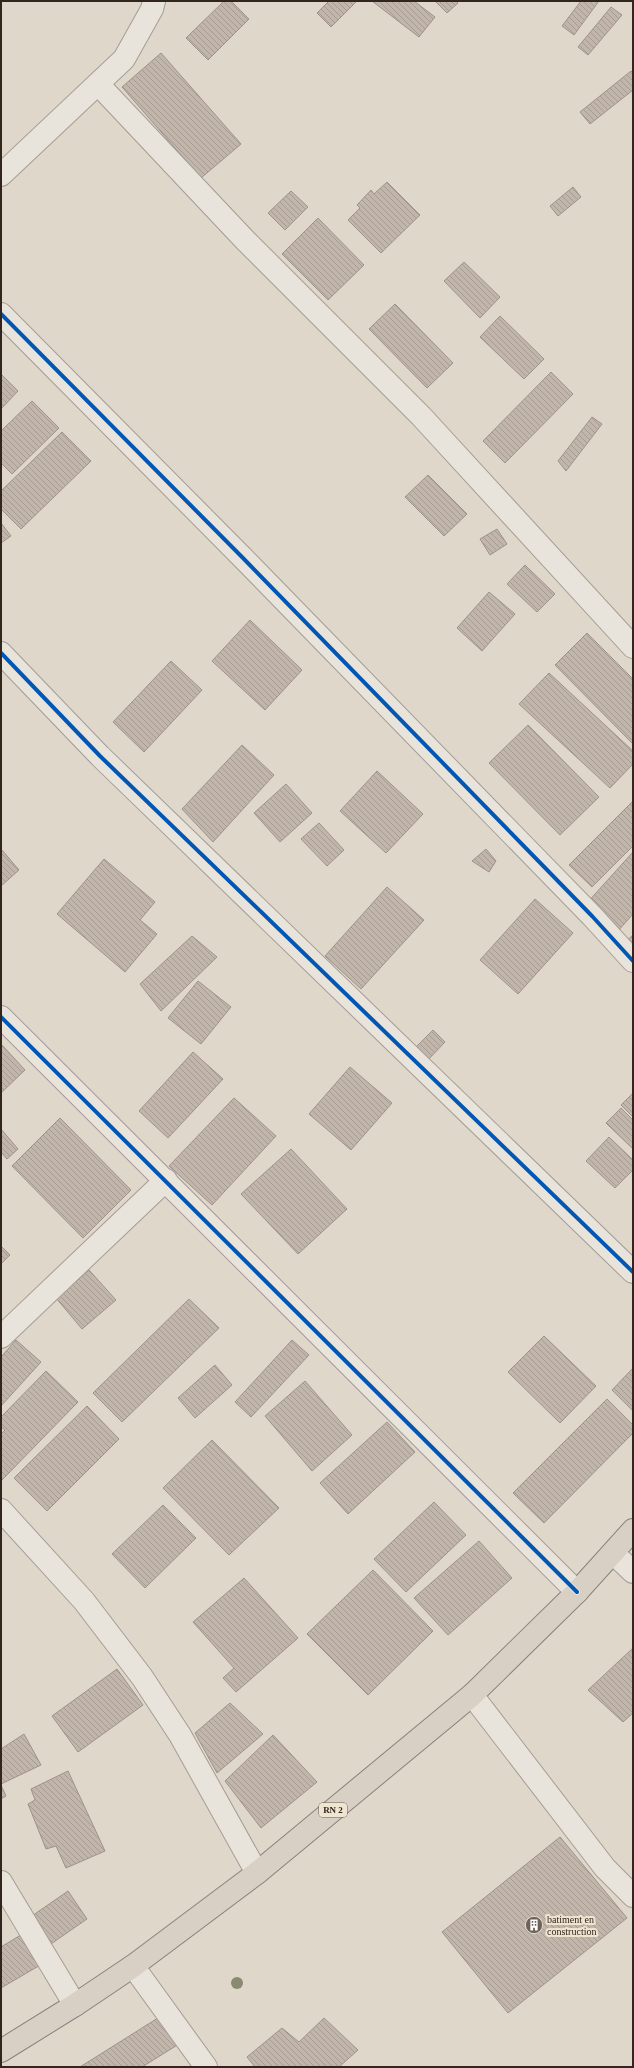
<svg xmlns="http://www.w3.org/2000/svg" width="634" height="2068" viewBox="0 0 634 2068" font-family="Georgia,serif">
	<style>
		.building { fill: url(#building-back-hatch); stroke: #9e938a }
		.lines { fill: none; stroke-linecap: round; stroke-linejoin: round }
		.minor-casing { stroke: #a49d94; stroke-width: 24 }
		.trunk-casing { stroke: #89827a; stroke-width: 24 }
		.minor { stroke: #e8e3db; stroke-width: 22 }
		.trunk { stroke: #d8d0c4; stroke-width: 22 }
		.cycleway-casing { stroke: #f0e5d0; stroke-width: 6 }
		.cycleway { stroke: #0057b8; stroke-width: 4 }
		.tree { fill: #8a8a70 }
		.labels { text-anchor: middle; stroke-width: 4; stroke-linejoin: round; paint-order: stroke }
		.shield { fill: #f0e5d0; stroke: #6a5f53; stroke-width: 1 }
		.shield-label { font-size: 9px; font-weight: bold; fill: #31251d }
		.poi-label { font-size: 10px; fill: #31251d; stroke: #f0e5d0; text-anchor: start }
	</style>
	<defs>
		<pattern id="building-back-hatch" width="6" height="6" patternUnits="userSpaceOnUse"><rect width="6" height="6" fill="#c2b6ab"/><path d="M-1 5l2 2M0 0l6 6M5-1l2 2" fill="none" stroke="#a79c93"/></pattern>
	</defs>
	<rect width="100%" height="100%" fill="#dfd7ca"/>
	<g class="building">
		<path d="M224,1H231L249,19L208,60L186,38Z"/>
		<path d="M329,1H357L331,27L317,13Z"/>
		<path d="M372,1H414L435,17L419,37Z"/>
		<path d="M435,1H456L458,3L447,13Z"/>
		<path d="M581,1H599L574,35L562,26Z"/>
		<path d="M611,7L622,15L588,55L578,47Z"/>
		<path d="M161,53L241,144L201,178L122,87Z"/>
		<path d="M631,71L633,73V90L590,124L580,112Z"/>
		<path d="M387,182L420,215L381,253L348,220L360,208L357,205L371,190L374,194Z"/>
		<path d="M573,187L581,197L558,216L550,206Z"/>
		<path d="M291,191L308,207L285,230L268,213Z"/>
		<path d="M318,218L364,265L328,300L282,254Z"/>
		<path d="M464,262L500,297L480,318L444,281Z"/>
		<path d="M395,304L453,363L427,388L369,329Z"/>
		<path d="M500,316L544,359L524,379L480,337Z"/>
		<path d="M551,372L573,394L505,463L483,441Z"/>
		<path d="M1,374L18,391L1,409Z"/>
		<path d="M32,401L59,428L12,474L1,463V431Z"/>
		<path d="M592,417L602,424L566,471L558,461Z"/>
		<path d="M62,432L91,461L21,529L1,509V491Z"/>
		<path d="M428,475L467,514L444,536L405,497Z"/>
		<path d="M1,523L11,536L1,543Z"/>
		<path d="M497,529L507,544L490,555L480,539Z"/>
		<path d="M525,565L555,594L537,612L507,584Z"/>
		<path d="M489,592L515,614L482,651L457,628Z"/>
		<path d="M250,620L302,670L265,710L212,661Z"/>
		<path d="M587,633L633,679V744L555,665Z"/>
		<path d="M171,661L202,690L144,752L113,722Z"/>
		<path d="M549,673L633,751V764L610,788L519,704Z"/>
		<path d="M528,725L599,797L560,835L489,763Z"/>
		<path d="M242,745L274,775L213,842L182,809Z"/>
		<path d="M377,771L423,814L386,853L340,811Z"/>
		<path d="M286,784L312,813L280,842L254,813Z"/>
		<path d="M633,801V846L592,887L569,865Z"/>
		<path d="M319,823L344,850L327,866L301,839Z"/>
		<path d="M486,849L496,861L489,872L472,861Z"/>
		<path d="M2,850L19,870L1,886V851Z"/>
		<path d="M633,852V914L617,932L586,904Z"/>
		<path d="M104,859L155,902L140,920L157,934L125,972L57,914Z"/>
		<path d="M387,887L424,920L361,989L325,956Z"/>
		<path d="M535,899L573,933L518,994L480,960Z"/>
		<path d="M633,935V954L623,944Z"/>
		<path d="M192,936L217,957L161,1011L140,984Z"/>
		<path d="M198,981L231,1007L201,1044L168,1018Z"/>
		<path d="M433,1030L445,1042L425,1063L412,1051Z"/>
		<path d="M1,1044L25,1070L1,1093Z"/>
		<path d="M193,1052L223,1079L168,1138L139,1111Z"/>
		<path d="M350,1067L392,1103L351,1150L309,1114Z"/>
		<path d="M633,1093V1117L621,1105Z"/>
		<path d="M234,1098L276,1136L212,1205L169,1166Z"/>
		<path d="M621,1108L633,1120V1149L606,1123Z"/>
		<path d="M60,1118L131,1190L83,1238L12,1166Z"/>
		<path d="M1,1129L18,1149L7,1159L1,1152Z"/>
		<path d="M609,1137L633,1160V1170L615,1188L586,1161Z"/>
		<path d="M291,1149L347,1209L298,1254L241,1194Z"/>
		<path d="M1,1246L10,1255L1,1264Z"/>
		<path d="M89,1270L116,1300L82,1329L56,1298Z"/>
		<path d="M189,1299L219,1328L122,1422L93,1393Z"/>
		<path d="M544,1336L596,1386L560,1423L508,1372Z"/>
		<path d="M16,1340L41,1362L1,1406V1357Z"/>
		<path d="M292,1340L309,1355L251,1417L235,1402Z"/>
		<path d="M215,1365L232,1385L195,1418L178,1398Z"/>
		<path d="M633,1368V1411L612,1390Z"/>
		<path d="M46,1371L78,1402L1,1481V1434L5,1430L1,1427V1417Z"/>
		<path d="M305,1381L352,1435L312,1471L265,1416Z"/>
		<path d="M607,1399L633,1425V1433L544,1523L513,1493Z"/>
		<path d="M87,1406L119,1439L47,1511L14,1478Z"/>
		<path d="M387,1422L415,1452L348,1514L320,1483Z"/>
		<path d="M212,1440L279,1508L229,1555L163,1488Z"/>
		<path d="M434,1502L466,1535L406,1592L374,1559Z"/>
		<path d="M163,1505L196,1538L145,1588L112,1554Z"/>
		<path d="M479,1541L512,1578L448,1635L414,1598Z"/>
		<path d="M373,1570L433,1631L368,1695L307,1634Z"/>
		<path d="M244,1578L298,1638L236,1692L223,1678L234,1668L193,1622Z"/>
		<path d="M633,1648V1713L623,1722L588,1690Z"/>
		<path d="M117,1669L143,1705L78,1752L52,1716Z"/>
		<path d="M230,1703L263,1734L217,1773L195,1733Z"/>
		<path d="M24,1734L41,1765L1,1784V1749Z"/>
		<path d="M273,1735L317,1782L261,1828L225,1781Z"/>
		<path d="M68,1771L105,1851L66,1868L56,1846L46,1849L28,1804L35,1800L31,1789Z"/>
		<path d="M1,1785L6,1796L1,1799Z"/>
		<path d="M560,1837L627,1918L508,2013L442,1932Z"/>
		<path d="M68,1891L87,1919L48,1946L29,1918Z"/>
		<path d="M24,1933L42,1964L1,1988V1947Z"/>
		<path d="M161,2016L179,2044L142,2067H80Z"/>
		<path d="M324,2018L358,2050L339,2067H255L247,2057L282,2028L299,2042Z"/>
	</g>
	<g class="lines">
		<defs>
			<g id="minor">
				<path d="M98,84L244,239L421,416L633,647"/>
				<path d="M1,175L124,59L152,9L154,1"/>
				<path d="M1,314L242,557L592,916L633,961"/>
				<path d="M1,653L100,756L633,1272"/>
				<path d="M1,1017L577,1592"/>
				<path d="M1,1337L166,1180"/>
				<path d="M1,1510L84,1601L142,1677L180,1735L257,1873"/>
				<path d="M613,1553L633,1572"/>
				<path d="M472,1695L605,1868L633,1896"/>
				<path d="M1,1882L75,2005"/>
				<path d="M133,1966L206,2067"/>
			</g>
			<path id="trunk" d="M1,2051L75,2005L133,1966L257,1873L472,1695L577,1592L633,1530"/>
		</defs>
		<use href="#minor" class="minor-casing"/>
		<use href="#trunk" class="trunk-casing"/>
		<use href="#minor" class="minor"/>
		<use href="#trunk" class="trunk"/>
		<defs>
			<g id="cycleway">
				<path d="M1,314L242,557L592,916L633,961"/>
				<path d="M1,653L100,756L633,1272"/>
				<path d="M1,1017L577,1592"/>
			</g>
		</defs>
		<use href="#cycleway" class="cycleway-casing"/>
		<use href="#cycleway" class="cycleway"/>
	</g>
	<circle class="tree" cx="237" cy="1983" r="6"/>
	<defs>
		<symbol id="building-disc" viewBox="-11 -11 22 22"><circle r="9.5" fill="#6e635a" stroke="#f0e5d0"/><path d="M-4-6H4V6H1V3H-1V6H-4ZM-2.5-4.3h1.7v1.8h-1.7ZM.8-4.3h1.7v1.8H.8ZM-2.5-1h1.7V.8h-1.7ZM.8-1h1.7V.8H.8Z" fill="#fff"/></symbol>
	</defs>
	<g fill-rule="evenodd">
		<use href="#building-disc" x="524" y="1915" width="20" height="20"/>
	</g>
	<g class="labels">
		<rect class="shield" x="319" y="1803" width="28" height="14" rx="3"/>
		<g class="shield-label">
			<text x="333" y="1813">RN 2</text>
		</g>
		<g class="poi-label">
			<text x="547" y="1923">batiment en<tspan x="547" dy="12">construction</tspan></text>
		</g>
	</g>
	<rect width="634" height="2068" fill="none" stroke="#31251d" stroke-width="4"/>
</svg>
